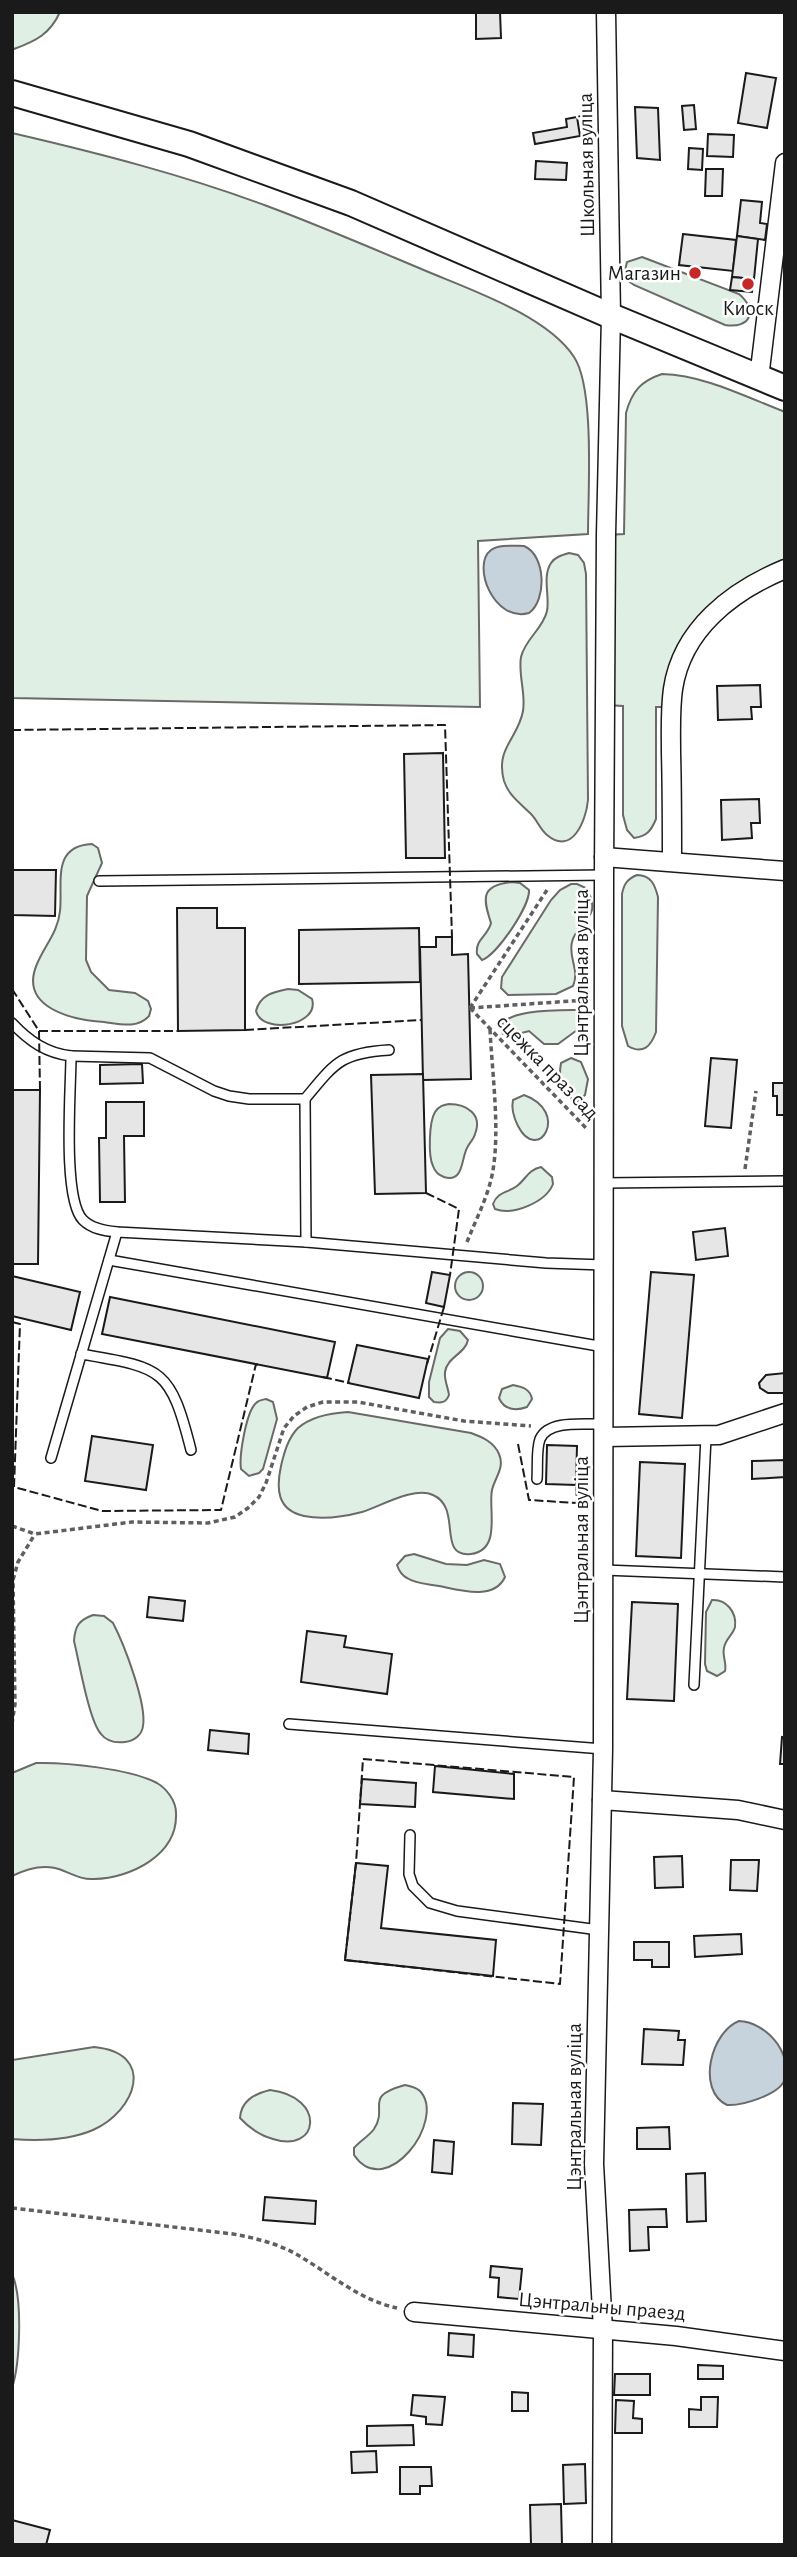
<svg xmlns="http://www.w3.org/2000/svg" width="797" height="2557" viewBox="0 0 797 2557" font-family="'Alegreya Sans',sans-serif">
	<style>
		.green { fill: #e0efe3; stroke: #6a6a6a; stroke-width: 2 }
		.water { fill: #c6d2dc; stroke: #6a6a6a; stroke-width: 2 }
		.building { fill: #e6e6e6; stroke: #1a1a1a; stroke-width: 2 }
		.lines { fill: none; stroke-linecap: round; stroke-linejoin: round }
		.lane-casing { stroke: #1a1a1a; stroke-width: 12 }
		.street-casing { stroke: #1a1a1a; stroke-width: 21 }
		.secondary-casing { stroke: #1a1a1a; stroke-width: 28 }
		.path { stroke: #5f5f5f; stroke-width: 3.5; stroke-dasharray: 5 3.5; stroke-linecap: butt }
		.lane { stroke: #fff; stroke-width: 9 }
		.street { stroke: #fff; stroke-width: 18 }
		.secondary { stroke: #fff; stroke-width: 24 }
		.fence { stroke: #1a1a1a; stroke-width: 2; stroke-dasharray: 9 3.5; stroke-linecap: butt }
		.poi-dot { fill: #c62828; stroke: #fff; stroke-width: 2.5 }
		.labels { text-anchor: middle; stroke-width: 5; stroke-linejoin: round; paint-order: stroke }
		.street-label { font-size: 21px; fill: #1a1a1a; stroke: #fff }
		.poi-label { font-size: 21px; fill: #1a1a1a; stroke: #fff; text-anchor: end }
	</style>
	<rect width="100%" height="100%" fill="#fff"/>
	<g class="green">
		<path d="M12,12H60C50,34 36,41 14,49H12Z"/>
		<path d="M12,133C98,153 184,175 267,206C318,225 369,247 419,268C465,288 546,314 574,357C595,388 588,493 588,534L478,541L480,707L12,698Z"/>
		<path d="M642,257L739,294C758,310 751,329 725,325L634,285L627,280L624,274L627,262Z"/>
		<path d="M662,374C704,375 746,397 785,412V569L706,620L671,707H656V819C651,831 647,836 634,838L627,830L623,815V706L606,705V535L624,534L626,413C632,391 641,381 662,374Z"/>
		<path d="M569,553L578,555L584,563L586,574L588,800C586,821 572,856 547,835C540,829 537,820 531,814C520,803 509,796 504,781C495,748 518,739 523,711C526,693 518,675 521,657C525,639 543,629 547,611C550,596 542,577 551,563C555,557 562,555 569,553Z"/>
		<path d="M92,844L98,848L102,863L87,896L86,960L91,972L109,990L135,993L148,1001L151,1009L149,1016C137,1029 120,1024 104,1022C73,1020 18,1008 37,964C45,945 58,932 60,911C63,883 51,846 92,844Z"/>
		<path d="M637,875C651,875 655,885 658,897L656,1032C651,1046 643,1055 628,1046L622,1026V894C624,884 627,879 637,875Z"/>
		<path d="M512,882L520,883L529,890C530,906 497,955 482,960L477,954C475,939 488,936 491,923C483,899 480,885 512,882Z"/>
		<path d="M571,884H577L586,888C605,918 576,922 572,942C568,958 580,970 573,986L556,994L508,995L501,988L502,977L551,900L560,890Z"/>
		<path d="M288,989L298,990L312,999C320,1026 262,1035 256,1011C260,995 273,992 288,989Z"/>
		<path d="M581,1010L589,1016L588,1022L558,1044H544L529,1031L510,1036L503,1034C490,1008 565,1010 581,1010Z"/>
		<path d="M571,1058L581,1062L588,1079L585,1095L577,1101C562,1095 558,1078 561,1063Z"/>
		<path d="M524,1095C571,1112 538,1165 518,1126C514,1118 511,1109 513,1100Z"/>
		<path d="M449,1104C466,1104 483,1114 475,1134C474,1139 469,1143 467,1148C461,1159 464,1183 444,1177C438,1175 435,1172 433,1166C428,1156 429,1122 435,1112C439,1106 443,1105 449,1104Z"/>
		<path d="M541,1167L552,1177L553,1184C546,1202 513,1216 495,1209L493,1204C498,1191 508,1193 517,1186C526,1179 528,1170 541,1167Z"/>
		<circle cx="469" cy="1286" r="14"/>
		<path d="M448,1329L460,1331L468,1340C465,1354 447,1357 445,1372C444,1380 448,1387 449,1395C446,1403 441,1403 434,1402L429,1397V1382L440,1338Z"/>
		<path d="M513,1385C523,1387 530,1389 532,1399L527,1407C516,1411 504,1410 499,1398L502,1389Z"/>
		<path d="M266,1399L273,1402L277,1419L263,1469L259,1473L249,1476L241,1469C239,1456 246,1412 256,1403C259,1400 261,1400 266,1399Z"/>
		<path d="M348,1412L471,1433C482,1437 494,1442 499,1454C505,1468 495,1477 492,1490C488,1509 502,1550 471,1554C436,1558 463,1508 433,1495C415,1486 381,1506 362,1512C343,1517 323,1520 304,1516C277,1510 276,1489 281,1466C284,1453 288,1438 298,1428C312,1416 330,1413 348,1412Z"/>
		<path d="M414,1554L446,1564L467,1565L484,1560L500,1564L505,1577C494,1601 459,1590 439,1586C429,1584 416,1584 407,1578C401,1575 399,1571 397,1565L405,1556Z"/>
		<path d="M712,1600C726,1599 737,1612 735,1627C733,1635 725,1639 724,1648C722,1656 727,1663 725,1671L717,1676L707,1671L705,1664L706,1612Z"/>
		<path d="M93,1615L104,1616L113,1623C124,1644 147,1704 143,1726C142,1735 134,1741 125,1742C116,1743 107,1742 101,1734C89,1721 79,1661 74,1641C75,1626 79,1620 93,1615Z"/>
		<path d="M36,1763C65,1762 131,1769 157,1783C167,1789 176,1801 176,1813C178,1855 131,1878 94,1879C83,1880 74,1875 64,1871C47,1863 28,1868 12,1876V1773Z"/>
		<path d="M94,2047C157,2053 136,2111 93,2130C70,2140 38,2141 12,2139V2060Z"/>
		<path d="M405,2085C410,2086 417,2088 420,2091C447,2120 386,2202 354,2155V2148C360,2141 369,2136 374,2129C389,2106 362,2097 405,2085Z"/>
		<path d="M270,2090C327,2097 319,2154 273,2139C259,2135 250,2129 240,2118C241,2101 254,2094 270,2090Z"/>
		<path d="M12,2274C23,2298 20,2364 12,2388Z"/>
	</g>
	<g class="water">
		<path d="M524,546C546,555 547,600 529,613C494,623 471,565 491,550C499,544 514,546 524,546Z"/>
		<path d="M739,2021C765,2022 792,2051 785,2079C780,2095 741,2106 727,2105C696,2090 711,2032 739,2021Z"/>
	</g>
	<g class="building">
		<path d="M476,12H500L501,38L476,39Z"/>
		<path d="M746,73L776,78L767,128L738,123Z"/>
		<path d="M694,105L696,129L684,130L682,106Z"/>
		<path d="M635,107L658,108L660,160L637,158Z"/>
		<path d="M577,117L580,136L535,144L533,133L567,127L566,119Z"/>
		<path d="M708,134L734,135L733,157L707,156Z"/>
		<path d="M689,148L703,149L702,170L688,169Z"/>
		<path d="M536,161L567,163L566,180L535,179Z"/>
		<path d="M706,169H723L722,196H705Z"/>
		<path d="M741,200L762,202L760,223L767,224L765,240L737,236Z"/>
		<path d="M683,234L736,240L733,271L679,265Z"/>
		<path d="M737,236L758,239L754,279L732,277Z"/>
		<path d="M732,277L754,279L752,292L730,290Z"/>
		<path d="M760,685L761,707H751L752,719L718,720L717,686Z"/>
		<path d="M443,753L445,858H406L404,754Z"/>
		<path d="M759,799L760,823H751L752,838L722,840L721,800Z"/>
		<path d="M12,870H56L55,916L12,915Z"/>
		<path d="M177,908H217V928H245V1030L178,1031Z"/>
		<path d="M419,928L420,982L299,984V930Z"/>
		<path d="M436,937H452V955L468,954L471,1079L423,1080L420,947H436Z"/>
		<path d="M711,1058L737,1060L731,1128L705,1126Z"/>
		<path d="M142,1064L143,1083L100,1084V1065Z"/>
		<path d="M423,1074L426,1193L375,1194L371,1075Z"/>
		<path d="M773,1083H785V1115H777V1096H773Z"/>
		<path d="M12,1090H40L38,1264H12Z"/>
		<path d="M106,1102H144V1136H124L125,1202H100L99,1138H106Z"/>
		<path d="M725,1228L728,1256L696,1260L693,1232Z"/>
		<path d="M432,1272L450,1275L444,1307L426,1303Z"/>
		<path d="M651,1272L694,1275L682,1418L639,1414Z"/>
		<path d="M12,1276L80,1292L71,1330L12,1316Z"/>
		<path d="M110,1297L335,1342L327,1378L102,1334Z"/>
		<path d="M357,1345L428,1359L419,1398L348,1383Z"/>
		<path d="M785,1373V1393H768L760,1388L759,1383L766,1375Z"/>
		<path d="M92,1436L153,1445L146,1490L85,1481Z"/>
		<path d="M547,1445L577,1446L576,1485L546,1484Z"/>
		<path d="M785,1460V1477L752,1479V1461Z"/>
		<path d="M640,1462L685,1464L681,1558L636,1556Z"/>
		<path d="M149,1597L185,1601L183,1621L147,1617Z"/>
		<path d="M632,1602L678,1604L674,1701L627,1699Z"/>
		<path d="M307,1631L346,1636L344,1647L392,1654L387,1694L301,1682Z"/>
		<path d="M210,1730L249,1734L248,1754L208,1750Z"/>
		<path d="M782,1737L785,1738V1764H780Z"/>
		<path d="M435,1766L514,1774V1799L433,1792Z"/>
		<path d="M362,1779L416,1783L415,1807L360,1804Z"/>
		<path d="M682,1856L683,1887L655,1888L654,1857Z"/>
		<path d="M731,1860H759L757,1891L730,1890Z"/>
		<path d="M356,1863L388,1866L381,1928L496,1940L493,1976L345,1960Z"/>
		<path d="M741,1934L742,1954L695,1957L694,1936Z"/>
		<path d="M634,1942H669V1967H652V1960H634Z"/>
		<path d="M644,2029L679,2031L678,2040H685L683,2065L642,2064Z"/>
		<path d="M513,2103L543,2104L541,2145L512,2144Z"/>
		<path d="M669,2127L670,2149H637V2128Z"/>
		<path d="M434,2140L454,2142L452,2174L432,2172Z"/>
		<path d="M705,2173L706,2221L687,2222L686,2174Z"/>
		<path d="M265,2197L316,2201L315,2224L263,2220Z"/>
		<path d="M666,2209L667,2227H648L649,2250L630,2251L629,2210Z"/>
		<path d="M491,2266L522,2269L519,2299L498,2297L499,2278L490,2277Z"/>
		<path d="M449,2333L474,2335L473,2357L448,2355Z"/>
		<path d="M698,2365L723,2366V2379H698Z"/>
		<path d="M615,2374H650V2395H614Z"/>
		<path d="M512,2392L528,2393V2411H512Z"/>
		<path d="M413,2395L445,2397L442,2425L426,2424V2417L411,2415Z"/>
		<path d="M701,2397H718L717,2427H689V2409L701,2410Z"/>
		<path d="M616,2400L634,2401L633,2418L642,2419V2433H615Z"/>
		<path d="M413,2425L414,2445L367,2446V2426Z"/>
		<path d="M376,2451L377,2472L352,2473L351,2452Z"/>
		<path d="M585,2464L586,2503L564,2504L563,2465Z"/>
		<path d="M400,2467H431L432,2486H420V2494H400Z"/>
		<path d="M561,2504L562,2545H531L530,2505Z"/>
		<path d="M12,2520L50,2530L46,2545H12Z"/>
	</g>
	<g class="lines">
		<defs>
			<g id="lane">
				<path d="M99,881L604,875"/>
				<path d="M12,1023C29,1041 46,1053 71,1056C71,1089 62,1199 83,1220C92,1229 105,1231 117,1232L306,1242L546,1263L604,1265"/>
				<path d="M71,1056L150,1058L214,1091L229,1096L249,1099H305L306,1242"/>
				<path d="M305,1099C335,1063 340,1053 389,1050"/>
				<path d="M604,1183L785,1181"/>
				<path d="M109,1260L604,1347"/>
				<path d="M81,1354C162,1368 170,1367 191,1450"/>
				<path d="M51,1458L117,1232"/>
				<path d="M537,1479C538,1467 536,1450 540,1439C549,1419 586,1425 604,1424"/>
				<path d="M604,1570L785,1577"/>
				<path d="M694,1685L706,1437"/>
				<path d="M289,1724L603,1749"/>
				<path d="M410,1835L409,1874L413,1886L430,1903L457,1911L599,1930"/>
			</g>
			<g id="street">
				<path d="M759,378L785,163"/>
				<path d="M604,857L785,871"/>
				<path d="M672,861C672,825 672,789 671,753C671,732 670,710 673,689C682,629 732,591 785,569"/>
				<path d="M604,1437L719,1435L785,1413"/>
				<path d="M602,1800L738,1810L785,1820"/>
				<path d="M414,2312L676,2336L785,2351"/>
				<path d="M602,2545L603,2330L594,2164L603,1749L604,875L606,535L611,316L606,12"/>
			</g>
			<path id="secondary" d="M12,93L189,144L351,203L611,316L785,388"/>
		</defs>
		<use href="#lane" class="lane-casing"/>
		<use href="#street" class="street-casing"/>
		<use href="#secondary" class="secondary-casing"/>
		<g class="path">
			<path d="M470,1008L586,1128"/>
			<path d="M470,1008L547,890"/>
			<path d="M470,1008L586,1000"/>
			<path d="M745,1169L756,1091"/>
			<path d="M467,1242C476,1219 489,1195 493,1170C500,1128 492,1072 490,1029"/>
			<path d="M12,1526L35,1534L132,1522L208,1523L235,1517L248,1508L259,1497L266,1483L284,1428L294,1416L307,1407L323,1402H358L464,1421L531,1426"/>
			<path d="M12,1724L15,1704L13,1580L18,1562L35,1534"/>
			<path d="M12,2208L233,2234C255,2238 276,2243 296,2254C329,2273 359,2300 397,2308"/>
		</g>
		<use href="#lane" class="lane"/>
		<use href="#street" class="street"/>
		<use href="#secondary" class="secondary"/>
		<g class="fence">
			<path d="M12,730L445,725L452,937"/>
			<path d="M12,989L39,1031L40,1090"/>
			<path d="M245,1030L421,1020"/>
			<path d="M39,1031H178"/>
			<path d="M426,1193L459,1209L450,1275"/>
			<path d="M12,1322L20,1324L14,1487L102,1511L221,1510L256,1364L258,1365"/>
			<path d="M427,1364L444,1307"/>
			<path d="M323,1377L350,1383"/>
			<path d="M518,1444L529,1500L577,1503L576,1485"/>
			<path d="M363,1759L574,1777L560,1984L345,1960L356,1863Z"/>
		</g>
	</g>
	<g class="poi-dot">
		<circle cx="695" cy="273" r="7"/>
		<circle cx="748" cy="284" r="7"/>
	</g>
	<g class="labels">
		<g class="street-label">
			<text transform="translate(586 165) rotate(-91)" y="7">Школьная вуліца</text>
			<text transform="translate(581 973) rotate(-90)" y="7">Цэнтральная вуліца</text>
			<text transform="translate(548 1067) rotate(46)" y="7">сцежка праз сад</text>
			<text transform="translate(581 1540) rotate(-90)" y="7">Цэнтральная вуліца</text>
			<text transform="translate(574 2107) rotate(-90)" y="7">Цэнтральная вуліца</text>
			<text transform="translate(602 2306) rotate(5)" y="7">Цэнтральны праезд</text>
		</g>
		<g class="poi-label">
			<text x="681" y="280">Магазин</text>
			<text x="748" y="315" text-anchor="middle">Киоск</text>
		</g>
	</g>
	<rect width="797" height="2557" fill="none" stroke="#1a1a1a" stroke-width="28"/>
</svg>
